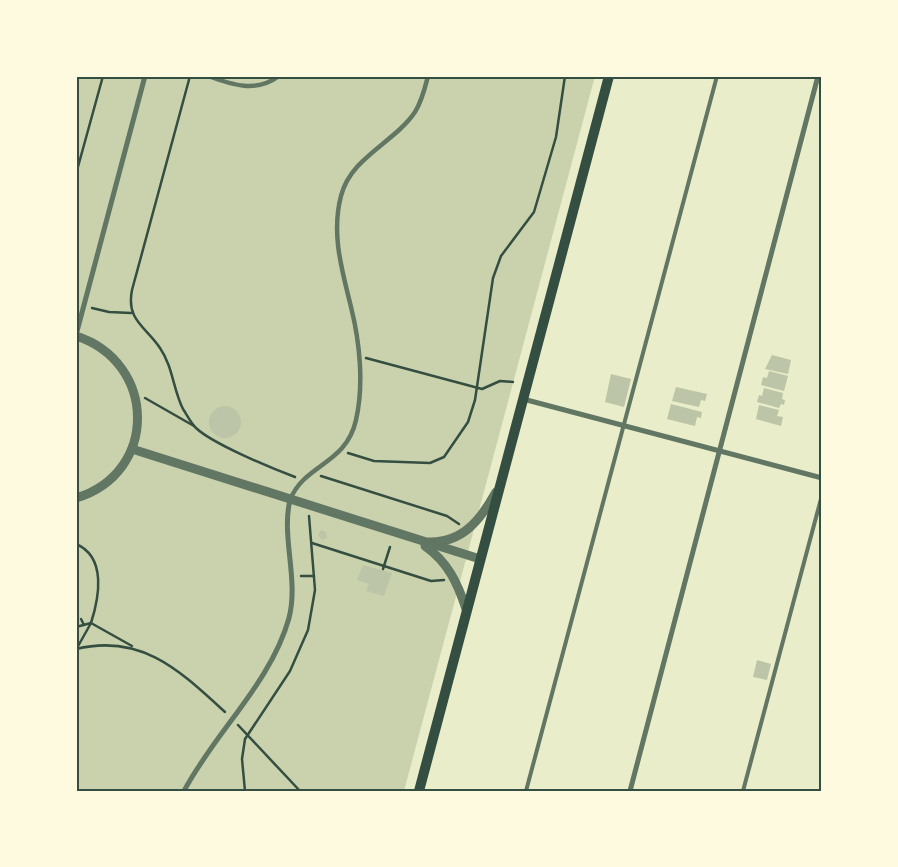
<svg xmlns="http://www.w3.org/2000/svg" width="898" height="867" viewBox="0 0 898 867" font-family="Barlow,sans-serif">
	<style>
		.green { fill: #cad2ad }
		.building { fill: #bcc5a7 }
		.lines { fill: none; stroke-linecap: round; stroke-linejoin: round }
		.path { stroke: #344e41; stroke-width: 2.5 }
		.service { stroke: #617663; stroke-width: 4 }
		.pedestrian { stroke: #617663; stroke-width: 4.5 }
		.minor { stroke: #617663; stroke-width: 5 }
		.tertiary { stroke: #617663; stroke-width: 9 }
		.secondary { stroke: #344e41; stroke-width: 10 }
		.neatline { fill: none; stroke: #344e41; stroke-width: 2 }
	</style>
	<rect width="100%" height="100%" fill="#e9edc9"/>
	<path class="green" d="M76,76H595L404,791H76Z"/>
	<g class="building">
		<path d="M772,355L791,360L788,374L765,369Z"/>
		<path d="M769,371L788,376L784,391L761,385L763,377L767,378Z"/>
		<path d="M611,374L631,379L624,407L605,402Z"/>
		<path d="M676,387L707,394L705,401L701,400L699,407L672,401Z"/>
		<path d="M764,388L783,393L782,399L785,400L784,405L781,404L779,408L757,402L759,395L762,396Z"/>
		<path d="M671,404L702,412L701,418L697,417L695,426L667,419Z"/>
		<path d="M759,405L779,410L777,416L783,417L781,426L756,419Z"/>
		<circle cx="225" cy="422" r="16"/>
		<path d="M321,530L326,532L327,538L322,540L318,535Z"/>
		<path d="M363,565L392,573L384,596L366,591L369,584L357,580Z"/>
		<path d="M757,660L771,664L767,680L753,677Z"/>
	</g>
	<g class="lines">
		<g class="path">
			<path d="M190,76L132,290C126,320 145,326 160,348C173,367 173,389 183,409C187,415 191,423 196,428C213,444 271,468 295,477"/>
			<path d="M76,174L103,76"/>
			<path d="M92,308L109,312L131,313"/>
			<path d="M366,358L482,389L500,381L513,382"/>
			<path d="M145,398L194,426"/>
			<path d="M348,453L374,461L430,463L444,457L468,422L475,400L493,278L501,256L534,212L556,137L565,76"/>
			<path d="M321,476L447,516L459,524"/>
			<path d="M312,543L431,581L444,580"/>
			<path d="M76,544C107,557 99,598 91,623L132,646"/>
			<path d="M383,569L390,547"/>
			<path d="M301,576H314"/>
			<path d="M81,619L84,625"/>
			<path d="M76,627L91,623"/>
			<path d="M77,648L91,623"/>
			<path d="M76,649C142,633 180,671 225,712"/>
			<path d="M238,725L300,791"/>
			<path d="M245,791L242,759L245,739L290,671L308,630L315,590L309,516"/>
		</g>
		<g class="service">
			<path d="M526,791L717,76"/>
			<path d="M743,791L822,495"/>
		</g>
		<g class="pedestrian">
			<path d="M208,76C233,85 256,93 279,76"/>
			<path d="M290,500C304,464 346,465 356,420C364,385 360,343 351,307C342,270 331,234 341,196C351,157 394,143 415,112C422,101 425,88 428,76"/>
		</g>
		<g class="minor">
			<path d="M76,335L145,76"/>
			<path d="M523,399L822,478"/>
			<path d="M184,791C215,732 271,683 289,618C299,579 281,537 290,500"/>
			<path d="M630,791L818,76"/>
		</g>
		<g class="tertiary">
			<path d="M76,336C157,362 159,473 76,498"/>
			<path d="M132,449L480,559"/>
			<path d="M429,542C463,543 481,519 496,492"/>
			<path d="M425,546C448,562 458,584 466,609"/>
		</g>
		<path class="secondary" d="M419,791L609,76"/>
	</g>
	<rect width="898" height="867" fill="none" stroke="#fefae0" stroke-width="155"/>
	<rect x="78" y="78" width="742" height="712" class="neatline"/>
</svg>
